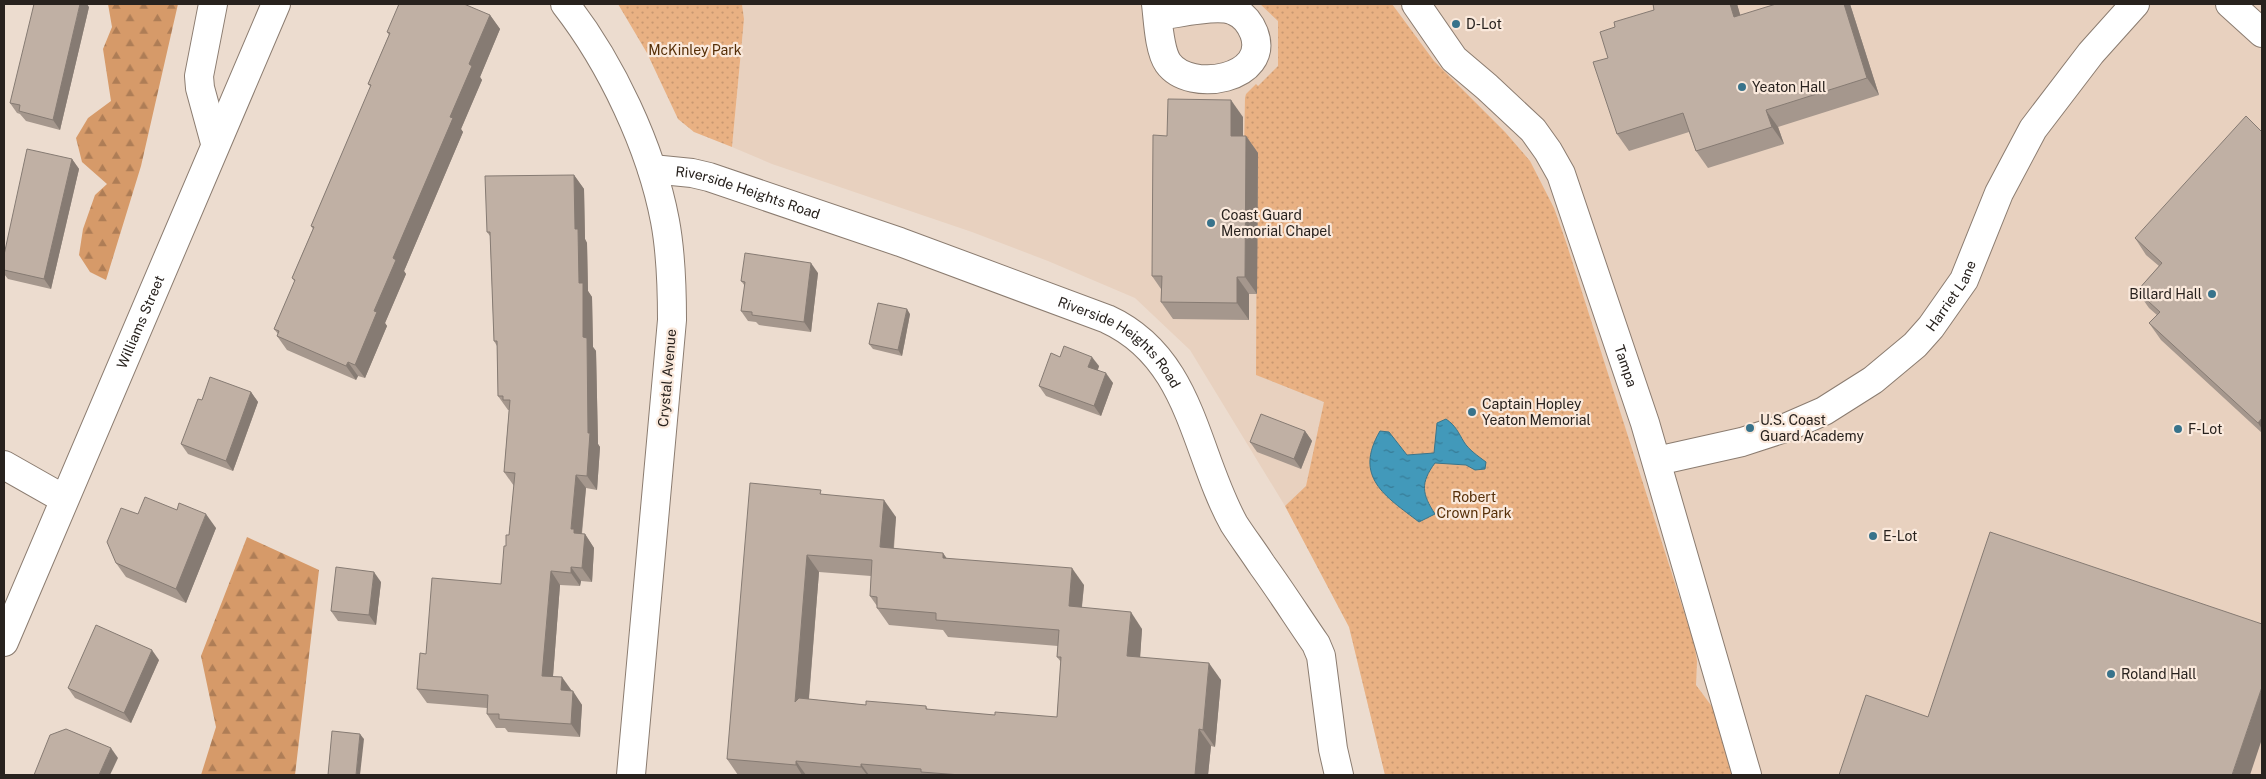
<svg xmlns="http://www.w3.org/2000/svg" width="2266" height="779" viewBox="0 0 2266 779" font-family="'Public Sans',sans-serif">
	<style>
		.built { fill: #e8d1bf }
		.green { fill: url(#green-dots) }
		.forest { fill: url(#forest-firs) }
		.water { fill: url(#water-ripples); stroke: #3a758b }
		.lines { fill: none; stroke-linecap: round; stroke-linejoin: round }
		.street-casing { stroke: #8b7c70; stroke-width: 30 }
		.secondary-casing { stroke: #8b7c70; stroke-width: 30 }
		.highway-casing { stroke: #8b7c70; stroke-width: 30 }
		.street { stroke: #fff; stroke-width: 28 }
		.secondary { stroke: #fff; stroke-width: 28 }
		.highway { stroke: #fff; stroke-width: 28 }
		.wall { fill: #a5978d; fill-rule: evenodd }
		.shaded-wall { fill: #867b73 }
		.building { fill: #c0b0a4; stroke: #867b73; fill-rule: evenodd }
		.poi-dot { fill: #38738b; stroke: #fae9dc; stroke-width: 2 }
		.labels { text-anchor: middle; stroke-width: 4.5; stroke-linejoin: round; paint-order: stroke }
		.poi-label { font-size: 14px; fill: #28221e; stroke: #fae9dc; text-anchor: start }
		.park-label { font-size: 14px; fill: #562f08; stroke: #fae9dc }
		.street-label { font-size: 14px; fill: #28221e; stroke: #fae9dc }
	</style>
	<defs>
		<pattern id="green-dots" width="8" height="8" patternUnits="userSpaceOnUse" patternTransform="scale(1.25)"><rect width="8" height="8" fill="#e9b183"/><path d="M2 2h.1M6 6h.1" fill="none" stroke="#c89871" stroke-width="1.8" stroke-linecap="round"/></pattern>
		<pattern id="forest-firs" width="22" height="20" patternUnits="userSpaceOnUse" patternTransform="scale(1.25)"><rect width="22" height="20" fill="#d69a69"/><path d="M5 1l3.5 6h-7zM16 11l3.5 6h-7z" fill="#ae7d56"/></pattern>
		<pattern id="water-ripples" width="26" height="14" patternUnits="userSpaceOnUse" patternTransform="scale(1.25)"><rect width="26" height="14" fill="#4299ba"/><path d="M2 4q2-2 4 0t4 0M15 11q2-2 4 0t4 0" fill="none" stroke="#377c97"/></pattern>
	</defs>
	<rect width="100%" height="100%" fill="#ecdccf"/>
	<path class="built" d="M742,4H2262V775H1385L1349,626L1285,506L1190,350L1135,298L1048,261L972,232L772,164L732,147L744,19Z"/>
	<g class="green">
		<path d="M618,4H742L744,19L732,147L694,132L678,119L647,53Z"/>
		<path d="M1260,4H1392L1434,61L1505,132L1530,161L1554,208L1566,242L1694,643L1697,661L1696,685L1713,708L1732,775H1385L1349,627L1285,506L1306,486L1324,402L1256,375L1257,153H1244L1245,98L1246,94L1256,84L1258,86L1278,66V21Z"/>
	</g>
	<g class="forest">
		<path d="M108,4H178L141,166L106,280L90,272L79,255L83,229L95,195L107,184L82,162L76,138L88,118L111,101L103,49L112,27Z"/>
		<path d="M247,537L319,570L295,775H201L216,727L201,656Z"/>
	</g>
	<path class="water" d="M1446,419C1456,426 1458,432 1464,442C1469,450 1478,456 1486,462L1485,469L1475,470L1466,465L1435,463C1420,483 1422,494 1435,514L1419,522C1385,496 1353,477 1380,431L1389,432L1407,455L1434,453L1437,423Z"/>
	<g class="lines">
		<defs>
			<g id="street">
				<path d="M565,4C611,63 651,147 665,221C671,253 672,287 672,320L631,775"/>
				<path d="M1156,4C1158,20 1159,50 1168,63C1190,94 1271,79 1254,33C1250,23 1244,15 1234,11C1217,3 1177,14 1158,16"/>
				<path id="s1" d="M1416,4L1454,59L1487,87L1533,130L1548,151L1561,174L1645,423L1747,775"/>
				<path d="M2230,4L2262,33"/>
				<path id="s2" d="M652,169L692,173L709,177L900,242L1107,319C1192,358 1194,452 1234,524C1243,538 1253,551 1262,565C1281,591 1298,618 1316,644L1321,656L1333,749L1339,775"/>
				<path id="s3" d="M1657,461L1742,442L1785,428L1824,411L1873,380L1915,345L1931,327L1964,280L1999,193L2033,129L2091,53L2135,4"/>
				<path d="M4,465L64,499"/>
			</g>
			<g id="secondary">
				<path id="s4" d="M4,642L276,4"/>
			</g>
			<path id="highway" d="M213,4L199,76L200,88L215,143"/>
		</defs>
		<use href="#street" class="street-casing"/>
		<use href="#secondary" class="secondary-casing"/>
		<use href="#highway" class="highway-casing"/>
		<use href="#street" class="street"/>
		<use href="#secondary" class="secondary"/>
		<use href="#highway" class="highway"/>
	</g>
	<g class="wall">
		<path d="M1653,4H1737L1740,15L1850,4L1879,95L1778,127L1784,144L1708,168L1696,151L1689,132L1629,151L1617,134L1608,58L1615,27L1654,10Z"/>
		<path d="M89,7L60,130L26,121L20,114L17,113L10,103Z"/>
		<path d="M490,15L500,29L480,77L482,80L461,129L463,132L404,271L406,274L385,323L387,326L365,378L358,376L356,380L287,350L277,336L278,334L274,329L295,282L292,278L313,229L311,226L371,87L368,84L389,35L387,32Z"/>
		<path d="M1243,117V136H1246L1258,153L1257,294H1249V320L1173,319L1161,302V289L1152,276L1167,136Z"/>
		<path d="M2262,132V433L2161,340L2149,323L2157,315L2149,308L2137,291L2159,266L2146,255L2135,238Z"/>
		<path d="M72,159L79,169L51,289L8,279L4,274V255Z"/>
		<path d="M574,175L584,189L585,239L587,243L588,291L592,297L593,347L596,351L598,444L600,447L597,490L586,488L582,534H585L594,548L592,582L581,581L580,586L560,585L553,676L572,691L582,705L580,737L508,732L505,728H496L487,714V708L427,703L417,689L426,654L501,584L506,546L509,535L514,486L504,472L509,410H508L498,396L497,346L494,341L490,236L487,232Z"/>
		<path d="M818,273L811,332L759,325L756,322L748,321L741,311L745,286L741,281Z"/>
		<path d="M910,314L902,356L873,349L869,344Z"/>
		<path d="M1060,357L1099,366L1098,370L1113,383L1101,416L1046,396L1039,386Z"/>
		<path d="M251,392L258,402L233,471L188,454L181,444L202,400Z"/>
		<path d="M1305,431L1312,441L1301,469L1257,452L1250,442Z"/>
		<path d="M824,495L896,517L894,548L1084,585L1082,607L1142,629L1140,657L1221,680L1215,747L1211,746L1208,775H738L727,759ZM819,572L871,576L870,596L877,606V608L889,625L943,630L948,637L1058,646L1057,657L1061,662L1057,717L995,715L928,710L926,706L866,705L809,699Z"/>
		<path d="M138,514L216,528L186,603L126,577L116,563Z"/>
		<path d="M381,582L376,625L338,621L331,611Z"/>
		<path d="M159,660L131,723L75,698L68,688Z"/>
	</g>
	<g class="shaded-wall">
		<path d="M80,4H87L89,7L60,130L53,120Z"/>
		<path d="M1730,4H1737L1746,34L1734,17Z"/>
		<path d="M1844,4H1850L1879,95L1867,78Z"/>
		<path d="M490,15L500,29L480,77L482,80L461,129L463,132L404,271L406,274L385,323L387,326L365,378L355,365L393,258L450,117L469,64Z"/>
		<path d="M1231,100L1243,117V153L1231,136Z"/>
		<path d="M1766,110L1778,127L1784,144L1772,127Z"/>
		<path d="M1246,136L1258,153L1257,294L1245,277Z"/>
		<path d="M72,159L79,169L51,289L44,279Z"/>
		<path d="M574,175L584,189L585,239L587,243L588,291L592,297L593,347L596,351L598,444L600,447L597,490L587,476L588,433L583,337L575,229Z"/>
		<path d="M811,263L818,273L811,332L804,322Z"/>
		<path d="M1237,277L1249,294V320L1237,303Z"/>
		<path d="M907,309L910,314L902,356L898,350Z"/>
		<path d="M1092,357L1099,366L1095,377L1088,367Z"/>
		<path d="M348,362L358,376L356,380L346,366Z"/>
		<path d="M1106,373L1113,383L1101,416L1094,406Z"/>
		<path d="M251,392L258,402L233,471L226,461Z"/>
		<path d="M2262,418V429L2258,423Z"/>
		<path d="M1305,431L1312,441L1301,469L1294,459Z"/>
		<path d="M576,475L586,488L581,539L583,547L571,529Z"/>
		<path d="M884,500L896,517L892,564L880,547Z"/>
		<path d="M206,514L216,528L186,603L176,589Z"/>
		<path d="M585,534L594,548L592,582L582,568Z"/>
		<path d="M943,553L955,570L943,558Z"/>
		<path d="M807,555L819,572L807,720L795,702Z"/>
		<path d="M571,567L581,581L580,586L571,573Z"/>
		<path d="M1072,568L1084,585L1080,623L1069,606Z"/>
		<path d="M551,571L560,585L552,689L542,676Z"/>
		<path d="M374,572L381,582L376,625L369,615Z"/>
		<path d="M1131,612L1142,629L1139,674L1127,656Z"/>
		<path d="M152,650L159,660L131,723L124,713Z"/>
		<path d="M1209,663L1221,680L1215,747L1203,730Z"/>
		<path d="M562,677L572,691L561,690Z"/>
		<path d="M2262,687V739L2250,775H2232Z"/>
		<path d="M573,691L582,705L580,737L571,724Z"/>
		<path d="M1199,729L1211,746L1208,775H1195Z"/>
		<path d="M360,734L364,739L360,775H356Z"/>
		<path d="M111,748L118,758L110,775H99Z"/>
		<path d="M796,761L806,775H802L796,765Z"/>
		<path d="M861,764L869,775H867L861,767Z"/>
	</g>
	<g class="building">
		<path d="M34,4H80L53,120L19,111L20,105L10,103Z"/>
		<path d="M399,4H464L490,15L469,64L472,66L450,117L453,118L393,258L396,260L374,311L377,312L355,365L348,362L346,366L277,336L279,331L274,329L295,280L292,278L314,227L311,226L371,85L368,84L390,33L387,32Z"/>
		<path d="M1653,4H1730L1734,17L1776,4H1844L1867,78L1766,110L1772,127L1696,151L1683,113L1617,134L1593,62L1608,58L1600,32L1615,27L1614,22L1654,10Z"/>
		<path d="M1168,99L1231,100V136H1246L1245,277H1237V303L1161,302L1162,276H1152L1153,135L1167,136Z"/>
		<path d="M2246,116L2262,132V418L2258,423L2149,323L2160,312L2137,291L2162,263L2135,238Z"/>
		<path d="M27,149L72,159L44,279L4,270V255Z"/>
		<path d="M574,175L575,229H578L579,283H583V337L587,338L588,433H590L587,476L576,475L571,529H574V533L585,534L582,568L571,567V573L551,571L542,676L562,677L561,690L573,691L571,724L499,719V714H487L488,695L417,689L420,653L426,654L432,578L501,584L504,546H506V535H509L515,473L504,472L510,400H503V396H498L497,341H494L490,232H487L485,176Z"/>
		<path d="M745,253L811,263L804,322L752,315V312L741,311L745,282L741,281Z"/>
		<path d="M878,303L907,309L898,350L869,344Z"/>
		<path d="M1064,346L1092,357L1088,367L1106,373L1094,406L1039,386L1051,353L1060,357Z"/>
		<path d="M210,377L251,392L226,461L181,444L198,399L202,400Z"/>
		<path d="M1261,414L1305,431L1294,459L1250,442Z"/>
		<path d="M750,483L821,490L820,494L884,500L880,547L943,553V558L1072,568L1069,606L1131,612L1127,656L1209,663L1203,730L1199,729L1195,775H961L921,772V769L861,764V767L796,761V765L727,759ZM807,555L872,560L870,596L877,597V608L936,613V620L1059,630L1057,657H1061L1057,717L995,712V715L926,709V706L866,701V705L799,698L795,702Z"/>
		<path d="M145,497L177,510L179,503L206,514L176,589L116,563L107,542L121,508L138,514Z"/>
		<path d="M1990,532L2262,624V687L2232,775H1839L1866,695L1928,717Z"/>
		<path d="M336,567L374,572L369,615L331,611Z"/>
		<path d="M96,625L152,650L124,713L68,688Z"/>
		<path d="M66,729L111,748L99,775H34L50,735Z"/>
		<path d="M332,731L360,734L356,775H328Z"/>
	</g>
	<g class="poi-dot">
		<circle cx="1456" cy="24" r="5"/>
		<circle cx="1742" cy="87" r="5"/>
		<circle cx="1211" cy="223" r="5"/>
		<circle cx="2212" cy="294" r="5"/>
		<circle cx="1472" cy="412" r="5"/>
		<circle cx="1750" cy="428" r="5"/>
		<circle cx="2178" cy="429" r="5"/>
		<circle cx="1873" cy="536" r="5"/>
		<circle cx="2111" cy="674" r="5"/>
	</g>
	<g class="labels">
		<g class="poi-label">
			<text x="1466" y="29">D-Lot</text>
			<text x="1752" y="92">Yeaton Hall</text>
			<text x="1221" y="220">Coast Guard<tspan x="1221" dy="16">Memorial Chapel</tspan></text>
			<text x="2202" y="299" text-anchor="end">Billard Hall</text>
			<text x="1482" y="409">Captain Hopley<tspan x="1482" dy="16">Yeaton Memorial</tspan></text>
			<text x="1760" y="425">U.S. Coast<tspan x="1760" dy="16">Guard Academy</tspan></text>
			<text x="2188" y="434">F-Lot</text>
			<text x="1883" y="541">E-Lot</text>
			<text x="2121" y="679">Roland Hall</text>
		</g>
		<g class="park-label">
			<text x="695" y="55">McKinley Park</text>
			<text x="1474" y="502">Robert<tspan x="1474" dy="16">Crown Park</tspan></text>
		</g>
		<g class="street-label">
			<text dy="5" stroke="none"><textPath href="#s2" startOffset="99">Riverside Heights Road</textPath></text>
			<text dy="5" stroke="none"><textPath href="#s3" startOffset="349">Harriet Lane</textPath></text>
			<text dy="5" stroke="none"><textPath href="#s4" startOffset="348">Williams Street</textPath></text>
			<text dy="5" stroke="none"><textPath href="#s2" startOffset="504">Riverside Heights Road</textPath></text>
			<text dy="5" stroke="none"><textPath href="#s1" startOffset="428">Tampa</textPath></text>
			<text transform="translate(667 378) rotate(-85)" y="5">Crystal Avenue</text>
		</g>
	</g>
	<rect width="2266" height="779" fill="none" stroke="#28221e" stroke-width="10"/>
</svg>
